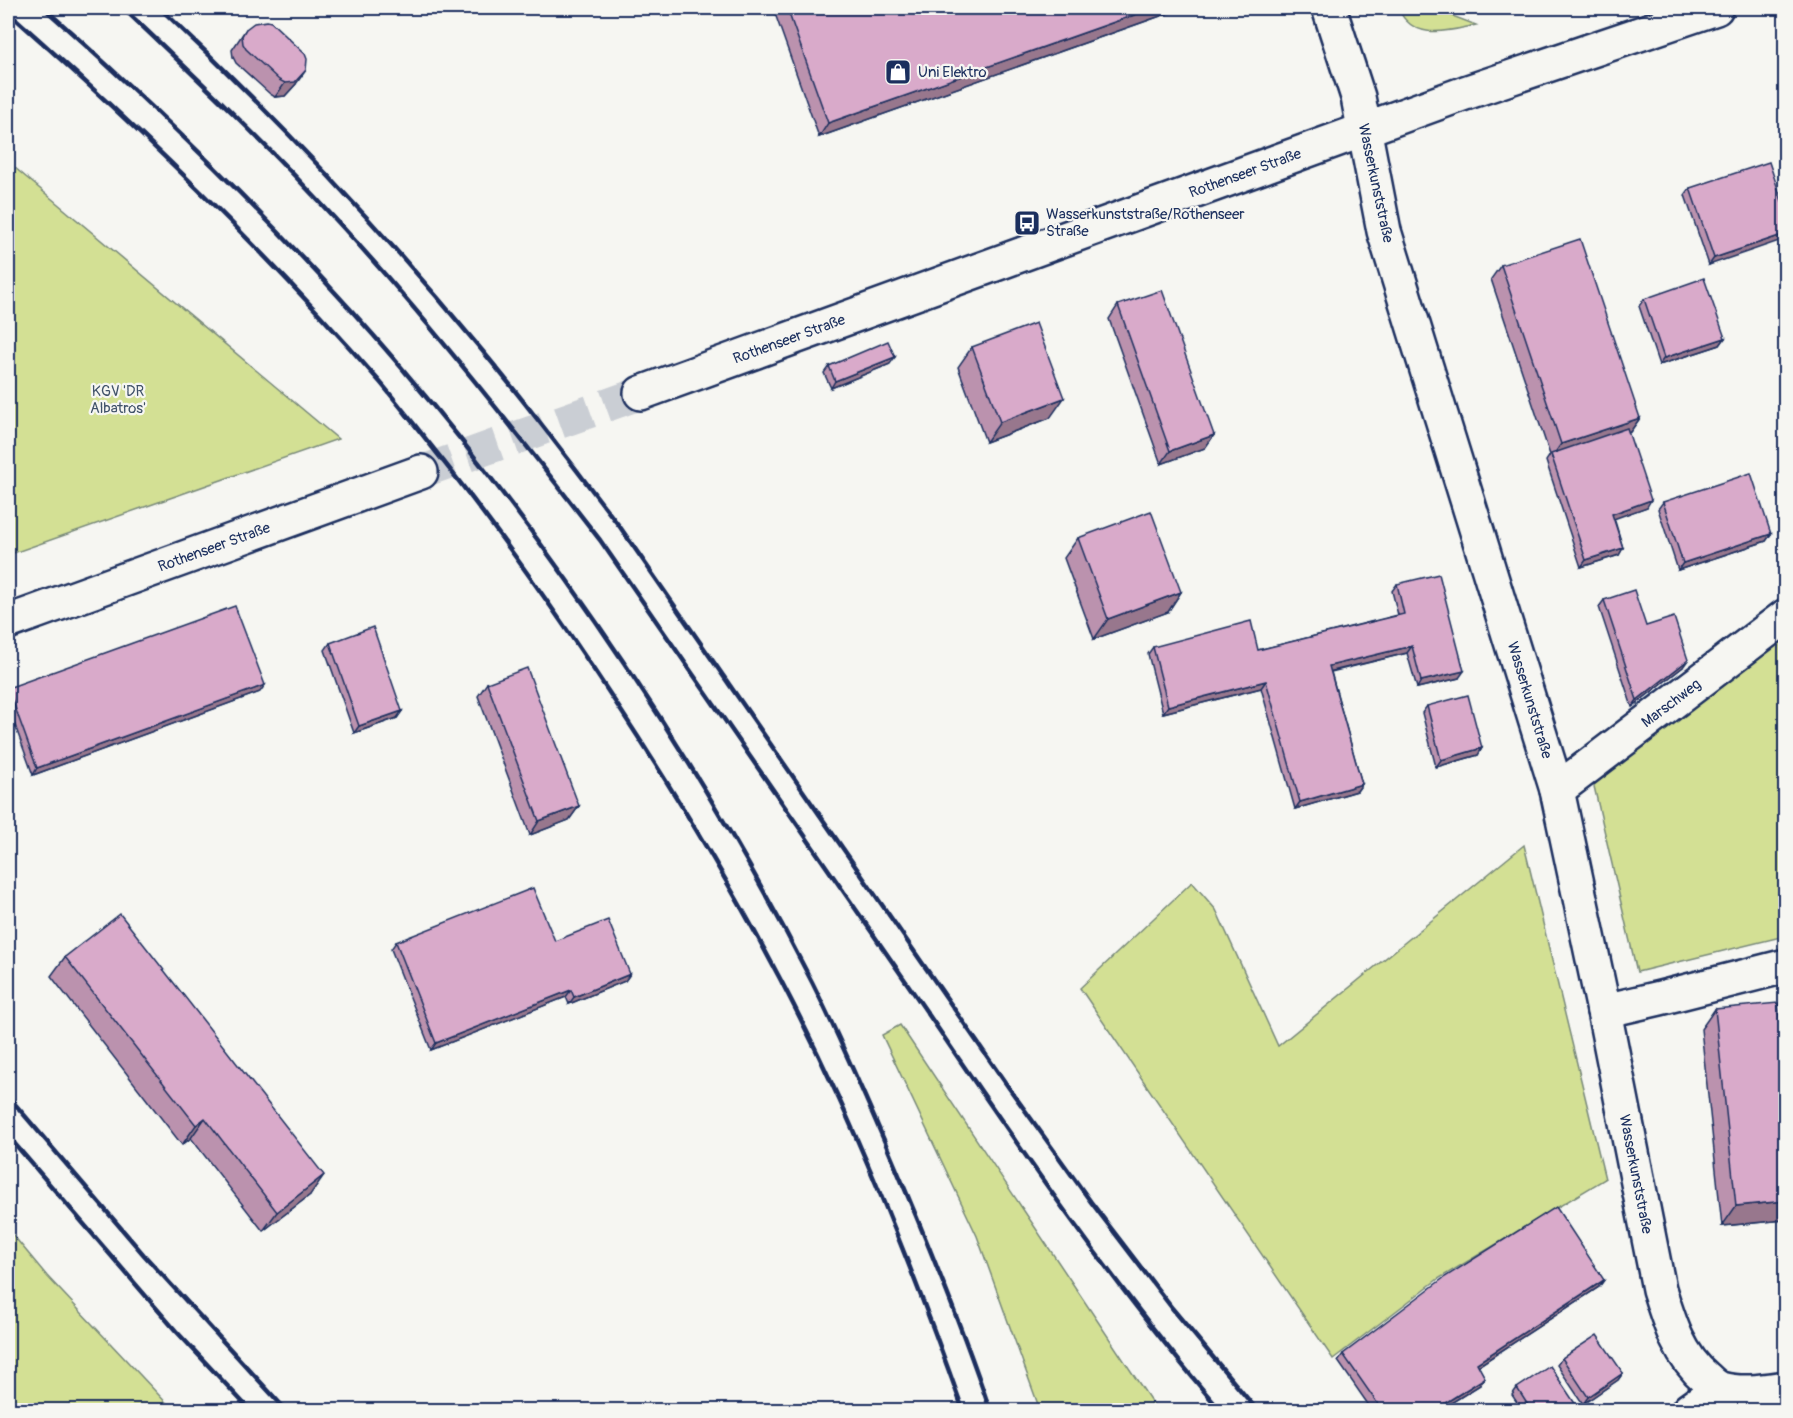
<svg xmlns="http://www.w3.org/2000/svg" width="1793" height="1418" viewBox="0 0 1793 1418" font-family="Pangolin,sans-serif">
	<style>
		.green { fill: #d3e094; stroke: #778879; stroke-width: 1.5 }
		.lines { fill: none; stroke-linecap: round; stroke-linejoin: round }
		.minor-tunnel { stroke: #caced4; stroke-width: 33; stroke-dasharray: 33 16; stroke-linecap: butt }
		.minor-casing { stroke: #1b2f5e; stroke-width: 38 }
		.minor { stroke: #f6f6f2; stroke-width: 33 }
		.rail { stroke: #1b2f5e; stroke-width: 4.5 }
		.wall { fill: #bb92ae; stroke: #1b2f5e; stroke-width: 1.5 }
		.shaded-wall { fill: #98778d; stroke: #1b2f5e; stroke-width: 1.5 }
		.building { fill: #d9aaca; stroke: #1b2f5e; stroke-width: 1.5 }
		.labels { text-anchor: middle; stroke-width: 4.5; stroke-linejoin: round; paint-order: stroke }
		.poi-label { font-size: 15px; fill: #1b2f5e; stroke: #f6f6f2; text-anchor: start }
		.street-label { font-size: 15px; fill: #1b2f5e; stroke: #f6f6f2 }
		.park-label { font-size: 15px; fill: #405269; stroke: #f6f6f2 }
	</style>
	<rect width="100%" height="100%" fill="#f6f6f2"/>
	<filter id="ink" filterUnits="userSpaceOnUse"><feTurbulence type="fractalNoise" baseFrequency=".0167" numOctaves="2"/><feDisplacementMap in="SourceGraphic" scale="12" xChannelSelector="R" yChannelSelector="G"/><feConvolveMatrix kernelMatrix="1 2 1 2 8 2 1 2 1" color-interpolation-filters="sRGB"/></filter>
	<g filter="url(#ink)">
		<g class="green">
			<path d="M1398,8H1432L1476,25C1447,31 1413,42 1398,8Z"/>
			<path d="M8,162L338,439L8,555Z"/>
			<path d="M1785,634V936L1637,972L1593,782Z"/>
			<path d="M1524,845L1605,1179L1438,1279L1333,1359L1080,988L1192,882L1216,910L1278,1046Z"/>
			<path d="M900,1025L1157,1410H1040L977,1236L882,1035Z"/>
			<path d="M8,1229L47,1276L173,1410H8Z"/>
		</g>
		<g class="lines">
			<path class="minor-tunnel" d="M421,472L641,393"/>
			<defs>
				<g id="minor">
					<path d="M1329,8L1358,97L1384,231L1557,790L1604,1011L1659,1289C1669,1321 1679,1356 1706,1378C1710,1382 1715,1387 1721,1389C1742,1395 1764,1391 1786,1388"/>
					<path d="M641,393L1465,93L1716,8"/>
					<path d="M8,622L421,472"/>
					<path d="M1557,790L1786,616"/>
					<path d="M1604,1011L1660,998L1786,966"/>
					<path d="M1689,1410L1718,1389"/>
				</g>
			</defs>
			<use href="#minor" class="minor-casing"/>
			<use href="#minor" class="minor"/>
			<g class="rail">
				<path d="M44,8C170,120 291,238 401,367C558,552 702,766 812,982C840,1038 865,1096 890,1154C926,1238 961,1324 990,1410"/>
				<path d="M123,8C196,77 270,147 338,222C431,323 516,432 600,540C703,689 807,837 909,986C1008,1131 1106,1277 1220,1410"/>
				<path d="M160,8C273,114 381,228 480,348C529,406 574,467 620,527L1009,1088L1091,1202L1172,1308L1257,1410"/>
				<path d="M8,12C139,128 265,250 380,382C397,402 413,423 429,443C477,503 523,566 567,630C669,779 764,934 839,1099C885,1200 926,1306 963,1410"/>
				<path d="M8,1096L144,1255L286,1410"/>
				<path d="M8,1136L176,1331L250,1410"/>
			</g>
		</g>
		<g class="wall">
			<path d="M773,8H1183L819,137Z"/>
			<path d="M246,29L296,84L285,96L275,97L270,94L236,63L233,57L232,50Z"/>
			<path d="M1690,188L1785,210L1709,265L1685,195Z"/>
			<path d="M1501,265L1640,418L1630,432H1628L1647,507L1614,518L1623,548L1619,555L1581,567L1546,461L1550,455L1491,279Z"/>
			<path d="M1644,299L1725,338L1720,345L1659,365L1639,306Z"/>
			<path d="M1118,305L1214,435L1205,448L1161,464L1109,319Z"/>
			<path d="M972,347L1050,418L986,442L958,367Z"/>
			<path d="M890,364L831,388L824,373L829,366Z"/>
			<path d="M1663,502L1771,534L1766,541L1678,570L1658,509Z"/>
			<path d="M1078,538L1181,592L1168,612L1094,639L1064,558Z"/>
			<path d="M1397,584L1459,678L1417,688L1407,653L1331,672L1362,784L1357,791L1295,809L1261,688L1163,713L1148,654L1153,647L1258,650L1398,615L1392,591Z"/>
			<path d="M1604,600L1646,626L1683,667L1632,707L1599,607Z"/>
			<path d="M330,643L402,711L397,718L354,733L325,650Z"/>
			<path d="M487,683L579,806L569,820L530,835L478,696Z"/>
			<path d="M8,688L260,692L33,775L8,706Z"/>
			<path d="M1427,706L1482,748L1478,755L1436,767L1422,713Z"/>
			<path d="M555,941L630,974L625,981L569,1004L566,997L431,1050L391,949L396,942Z"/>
			<path d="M65,957L310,1195L263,1231L191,1138L182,1145L51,976Z"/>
			<path d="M1715,1009L1784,1220L1722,1226L1701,1029Z"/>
			<path d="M1604,1280L1599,1287L1478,1366L1485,1378L1480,1385L1440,1410H1372L1338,1361L1343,1354Z"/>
			<path d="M1562,1358L1623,1373L1618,1380L1583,1404L1557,1365Z"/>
			<path d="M1517,1388L1578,1408L1576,1410H1522L1512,1395Z"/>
		</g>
		<g class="shaded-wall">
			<path d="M1154,8H1183L819,137L828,123Z"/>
			<path d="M306,70L296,84L285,96L275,97L285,83Z"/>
			<path d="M1785,234V239L1709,265L1714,258Z"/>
			<path d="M1725,338L1720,345L1659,365L1664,358Z"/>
			<path d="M895,357L890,364L831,388L835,381Z"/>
			<path d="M1064,398L1050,418L986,442L1000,422Z"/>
			<path d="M1640,418L1630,432L1552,458V457L1561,444Z"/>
			<path d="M1214,435L1205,448L1161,464L1170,451Z"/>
			<path d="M1651,500L1647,507L1608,521L1612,514Z"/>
			<path d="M1771,534L1766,541L1678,570L1683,563Z"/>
			<path d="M1623,548L1619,555L1581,567L1586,560Z"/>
			<path d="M1181,592L1168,612L1094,639L1108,619Z"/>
			<path d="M1412,646L1407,653L1324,673L1329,666Z"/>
			<path d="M1688,660L1683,667L1632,707L1637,700Z"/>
			<path d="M1464,671L1459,678L1417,688L1421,681Z"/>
			<path d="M1266,681L1261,688L1163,713L1168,706Z"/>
			<path d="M265,685L260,692L33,775L37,768Z"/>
			<path d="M402,711L397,718L354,733L359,726Z"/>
			<path d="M1482,748L1478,755L1436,767L1441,760Z"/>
			<path d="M1362,784L1357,791L1295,809L1300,802Z"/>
			<path d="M579,806L569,820L530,835L539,821Z"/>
			<path d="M14,820L8,829V822Z"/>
			<path d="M630,974L625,981L569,1004L574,997Z"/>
			<path d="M571,990L566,997L431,1050L436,1043Z"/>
			<path d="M205,1118L191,1138L182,1145L196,1125Z"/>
			<path d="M324,1175L310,1195L263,1231L277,1212Z"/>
			<path d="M1785,1201V1218L1784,1220L1722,1226L1736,1206Z"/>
			<path d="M1604,1280L1599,1287L1472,1370L1477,1363Z"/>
			<path d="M1623,1373L1618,1380L1583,1404L1588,1397Z"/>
			<path d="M1485,1378L1480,1385L1440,1410H1434Z"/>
		</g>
		<g class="building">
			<path d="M787,8H1154L828,123Z"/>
			<path d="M267,21L271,22L305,54L307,59L306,70L295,82L285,83L279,80L246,49L243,44L242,36L246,29L254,23Z"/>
			<path d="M1769,162L1785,210V234L1714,258L1690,188Z"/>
			<path d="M1580,239L1640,418L1561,444L1501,265Z"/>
			<path d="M1704,278L1725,338L1664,358L1644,299Z"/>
			<path d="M1162,290L1214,435L1170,451L1118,305Z"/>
			<path d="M1036,323L1064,398L1000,422L972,347Z"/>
			<path d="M888,341L895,357L835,381L829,366Z"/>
			<path d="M1627,428L1651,500L1612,514L1623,548L1586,560L1551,454Z"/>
			<path d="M1751,473L1771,534L1683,563L1663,502Z"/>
			<path d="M1151,511L1181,592L1108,619L1078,538Z"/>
			<path d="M1439,574L1464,671L1421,681L1412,646L1329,666L1362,784L1300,802L1266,681L1168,706L1153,647L1251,621L1258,650L1404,614L1397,584Z"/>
			<path d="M1634,590L1646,626L1674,617L1688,660L1637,700L1604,600Z"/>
			<path d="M235,606L265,685L37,768L8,688Z"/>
			<path d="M373,627L402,711L359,726L330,643Z"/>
			<path d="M527,668L579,806L539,821L487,683Z"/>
			<path d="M1468,695L1482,748L1441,760L1427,706Z"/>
			<path d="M8,801L14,820L8,822Z"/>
			<path d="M533,888L555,941L608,920L630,974L574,997L571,990L436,1043L396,942Z"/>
			<path d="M120,914L324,1175L277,1212L205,1118L196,1125L65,957Z"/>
			<path d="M1778,1003L1785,1077V1201L1736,1206L1715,1009Z"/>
			<path d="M1556,1207L1604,1280L1477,1363L1485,1378L1434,1410H1382L1343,1354L1445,1277Z"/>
			<path d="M1597,1335L1623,1373L1588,1397L1562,1358Z"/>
			<path d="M1550,1366L1578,1408L1574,1410H1531L1517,1388Z"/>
		</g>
	</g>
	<defs>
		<symbol id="shop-square" viewBox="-11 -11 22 22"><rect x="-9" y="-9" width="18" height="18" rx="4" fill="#1b2f5e" stroke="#f6f6f2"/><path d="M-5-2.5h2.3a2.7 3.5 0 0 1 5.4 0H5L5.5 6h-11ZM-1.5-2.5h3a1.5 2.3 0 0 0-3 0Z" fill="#fff"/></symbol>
		<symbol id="bus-square" viewBox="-11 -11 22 22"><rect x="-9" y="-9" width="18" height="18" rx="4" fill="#1b2f5e" stroke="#f6f6f2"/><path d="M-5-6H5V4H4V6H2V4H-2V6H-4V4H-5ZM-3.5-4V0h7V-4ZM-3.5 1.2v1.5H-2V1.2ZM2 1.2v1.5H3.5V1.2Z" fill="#fff"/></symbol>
	</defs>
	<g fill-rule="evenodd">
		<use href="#shop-square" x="883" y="57" width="30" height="30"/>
		<use href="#bus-square" x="1012" y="208" width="30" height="30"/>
	</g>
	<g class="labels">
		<g class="poi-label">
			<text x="918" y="77">Uni Elektro</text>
			<text x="1046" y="219">Wasserkunststraße/Rothenseer<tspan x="1046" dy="17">Straße</tspan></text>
		</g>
		<g class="street-label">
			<text transform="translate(1245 173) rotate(-20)" y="5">Rothenseer Straße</text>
			<text transform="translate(1376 183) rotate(78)" y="5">Wasserkunststraße</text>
			<text transform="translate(789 339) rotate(-20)" y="5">Rothenseer Straße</text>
			<text transform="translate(214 547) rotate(-20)" y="5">Rothenseer Straße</text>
			<text transform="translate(1530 700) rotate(73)" y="5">Wasserkunststraße</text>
			<text transform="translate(1671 703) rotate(-37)" y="5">Marschweg</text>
			<text transform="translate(1636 1174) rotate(79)" y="5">Wasserkunststraße</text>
		</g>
		<g class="park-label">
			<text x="118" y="396">KGV 'DR<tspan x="118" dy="17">Albatros'</tspan></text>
		</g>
	</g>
	<rect width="1793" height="1418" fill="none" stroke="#f6f6f2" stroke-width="30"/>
	<rect x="15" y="15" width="1763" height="1388" fill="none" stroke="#1b2f5e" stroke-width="2" filter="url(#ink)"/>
</svg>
